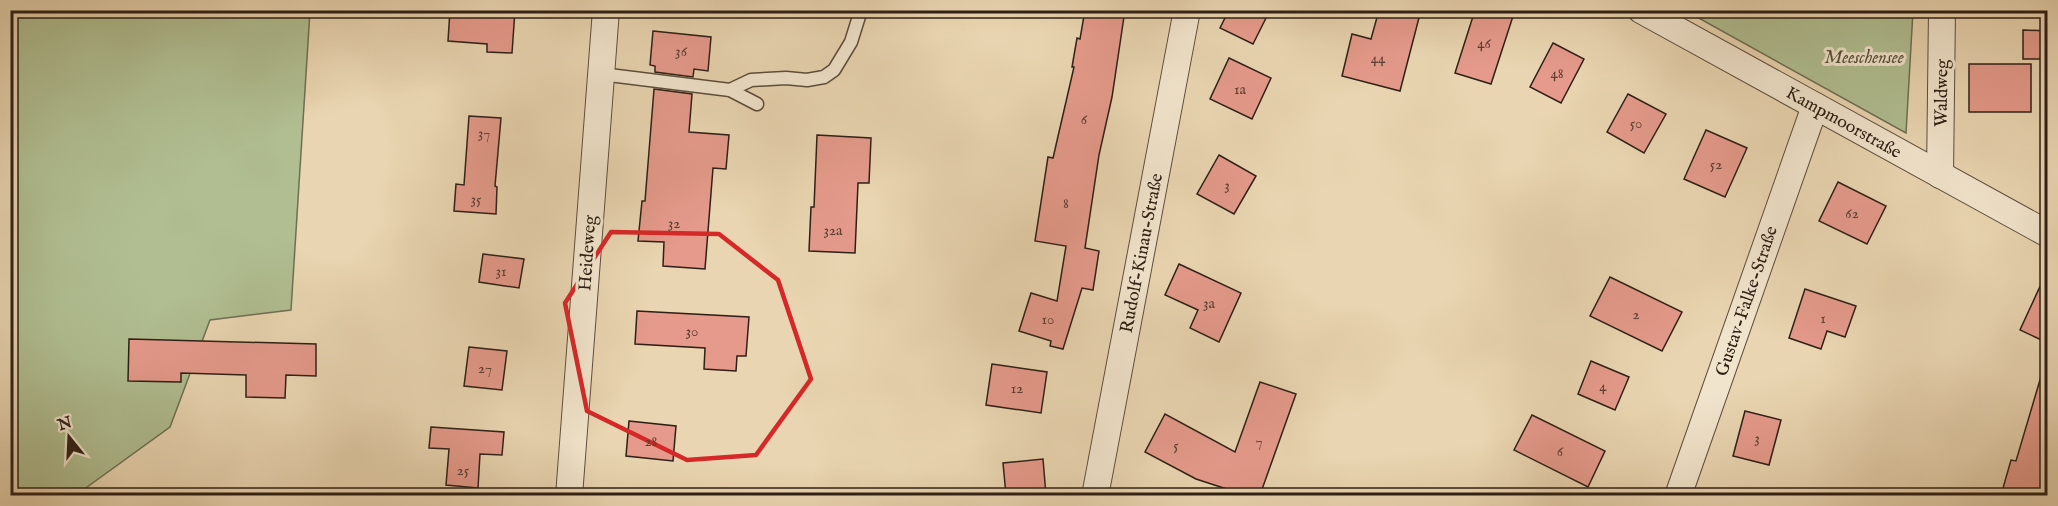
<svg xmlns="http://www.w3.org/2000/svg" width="2058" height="506" viewBox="0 0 2058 506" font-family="'IM FELL English',serif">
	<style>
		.green { fill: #b0be91; stroke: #6f6f53; stroke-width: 1.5 }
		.building { fill: #e59a8b; stroke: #2e2015; stroke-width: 1.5 }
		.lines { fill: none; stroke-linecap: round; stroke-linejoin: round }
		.service-casing { stroke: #5d4d3c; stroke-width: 15 }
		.minor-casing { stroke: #5d4d3c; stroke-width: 28 }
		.service { stroke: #f1e4cc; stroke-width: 12 }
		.minor { stroke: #f1e4cc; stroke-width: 26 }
		.marked { fill: none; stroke: #d62828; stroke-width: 4.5; stroke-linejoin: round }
		.labels { text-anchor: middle; stroke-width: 6; stroke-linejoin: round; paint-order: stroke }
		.number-label { font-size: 15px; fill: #5c3e32 }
		.park-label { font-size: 18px; font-style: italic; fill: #554f3a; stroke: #f1e4cc }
		.street-label { font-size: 18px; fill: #2e2015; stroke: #f1e4cc }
	</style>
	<rect width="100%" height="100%" fill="#e9d5b1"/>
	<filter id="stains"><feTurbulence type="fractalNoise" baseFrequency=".00333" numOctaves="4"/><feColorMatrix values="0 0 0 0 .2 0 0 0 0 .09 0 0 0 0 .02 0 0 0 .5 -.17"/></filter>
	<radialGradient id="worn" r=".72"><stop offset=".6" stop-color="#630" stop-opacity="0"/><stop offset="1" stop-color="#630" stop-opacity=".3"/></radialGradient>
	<g class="green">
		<path d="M10,11H310L291,310L210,320L170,427L76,495H11Z"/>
		<path d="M1686,11H1913L1906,133Z"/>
	</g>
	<g class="building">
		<path d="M450,10H515L512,53L487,52V44L448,41Z"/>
		<path d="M1085,10H1125L1112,97L1099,155L1085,248L1099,251L1093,290L1082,288L1063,349L1050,346L1051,341L1019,331L1031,293L1057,301L1066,246L1035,241L1048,157L1053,158L1074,67H1072L1077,38L1080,39Z"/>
		<path d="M1229,10H1270L1253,44L1220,28Z"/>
		<path d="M1379,10H1421L1400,91L1342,76L1352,34L1371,39Z"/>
		<path d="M1475,10H1515L1491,84L1455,73Z"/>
		<path d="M2023,30L2048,31V59H2023Z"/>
		<path d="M653,31L711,37L708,71L694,69L693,77L655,72V66L650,65Z"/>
		<path d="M1553,43L1584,59L1561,103L1530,87Z"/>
		<path d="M1229,58L1271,78L1252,119L1210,99Z"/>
		<rect x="1969" y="64" width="62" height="48"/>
		<path d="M654,89L692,94L689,132L729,135L726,169L713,168L705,269L663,266L664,242L638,241L642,201H645Z"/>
		<path d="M1628,94L1666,114L1644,153L1607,132Z"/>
		<path d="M469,116L501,118L495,186L497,187L496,214L454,211L456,184L464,185Z"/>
		<path d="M1706,130L1747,148L1725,197L1684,179Z"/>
		<path d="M817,135L871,138L869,183H858L855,253L809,251L811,207H814Z"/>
		<path d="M1219,155L1256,176L1234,214L1197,194Z"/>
		<path d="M1838,182L1886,206L1867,244L1819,221Z"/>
		<path d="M483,254L524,259L519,288L479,282Z"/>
		<path d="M1179,264L1241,293L1219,342L1190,328L1198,310L1165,295Z"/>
		<path d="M2048,269V343L2020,330Z"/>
		<path d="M1610,277L1682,312L1662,351L1590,316Z"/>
		<path d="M1805,289L1856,306L1845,337L1827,331L1821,349L1789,338Z"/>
		<path d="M637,311L749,317L746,356H737L736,371L704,369L705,348L635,344Z"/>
		<path d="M129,339L316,344V376L286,375L285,398L246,397V375L181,373V382L128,381Z"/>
		<path d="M469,347L507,351L502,390L464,386Z"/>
		<path d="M1591,361L1629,377L1615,410L1578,394Z"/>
		<path d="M992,364L1047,372L1041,413L986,405Z"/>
		<path d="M2042,373L2048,374V480L2043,495H2001L2011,460L2016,461Z"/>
		<path d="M1260,382L1296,394L1260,495H1245L1196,479L1145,452L1165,414L1235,452Z"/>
		<path d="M1745,411L1781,420L1769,465L1733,456Z"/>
		<path d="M1532,415L1605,451L1588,487L1514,450Z"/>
		<path d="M629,421L676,426L673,461L626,456Z"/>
		<path d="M431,427L504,432L502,455L480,454L478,488L446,485L449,449L429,448Z"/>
		<path d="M1043,459L1046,495H1006L1003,463Z"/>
	</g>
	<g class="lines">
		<defs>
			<g id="service">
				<path d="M601,74L730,90L757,104"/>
				<path d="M730,90L751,80L786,78L807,80L824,77L834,70L851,42L861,10"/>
			</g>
			<g id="minor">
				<path d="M1641,10L2048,234"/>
				<path d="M1940,175L1942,10"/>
				<path d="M569,496L606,10"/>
				<path d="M1095,496L1187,10"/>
				<path d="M1678,496L1815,106"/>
			</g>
		</defs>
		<use href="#service" class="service-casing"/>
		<use href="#minor" class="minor-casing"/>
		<use href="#service" class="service"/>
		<use href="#minor" class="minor"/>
	</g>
	<path class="marked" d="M611,232L719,234L778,280L811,379L756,455L687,460L587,411L565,303Z"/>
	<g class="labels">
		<g class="number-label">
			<text x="1484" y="48">46</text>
			<text x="681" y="56">36</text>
			<text x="1378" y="63">44</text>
			<text x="1557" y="78">48</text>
			<text x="1240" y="94">1a</text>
			<text x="1084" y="124">6</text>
			<text x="1636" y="128">50</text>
			<text x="484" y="138">37</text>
			<text x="1716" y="169">52</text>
			<text x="1227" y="190">3</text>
			<text x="476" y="204">35</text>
			<text x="1066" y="208">8</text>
			<text x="1852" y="218">62</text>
			<text x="674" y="228">32</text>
			<text x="833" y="235">32a</text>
			<text x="501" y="276">31</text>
			<text x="1209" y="308">3a</text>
			<text x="1636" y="319">2</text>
			<text x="1823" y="323">1</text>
			<text x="1048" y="324">10</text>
			<text x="692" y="336">30</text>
			<text x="485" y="373">27</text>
			<text x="1603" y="391">4</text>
			<text x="1017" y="393">12</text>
			<text x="1757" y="443">3</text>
			<text x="651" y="446">28</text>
			<text x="1259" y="446">7</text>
			<text x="1176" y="450">5</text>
			<text x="1560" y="456">6</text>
			<text x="463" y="475">25</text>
		</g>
		<g class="park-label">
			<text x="1864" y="63">Meeschensee</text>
		</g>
		<g class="street-label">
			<text transform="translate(1941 93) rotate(-89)" y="6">Waldweg</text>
			<text transform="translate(1844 122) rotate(29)" y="6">Kampmoorstraße</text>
			<text transform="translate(587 253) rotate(-86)" y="6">Heideweg</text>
			<text transform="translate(1141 253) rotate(-79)" y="6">Rudolf-Kinau-Straße</text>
			<text transform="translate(1746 301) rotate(-71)" y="6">Gustav-Falke-Straße</text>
		</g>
	</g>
	<rect width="2058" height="506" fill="none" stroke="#e9d5b1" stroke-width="36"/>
	<rect x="12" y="12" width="2034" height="482" fill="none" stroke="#2e2015" stroke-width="3"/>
	<rect x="18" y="18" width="2022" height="470" fill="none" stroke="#2e2015" stroke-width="1.5"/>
	<g transform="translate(69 437) rotate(342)" stroke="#f1e4cc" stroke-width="4.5" paint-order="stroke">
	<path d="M0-4.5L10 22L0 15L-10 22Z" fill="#2e2015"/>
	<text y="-9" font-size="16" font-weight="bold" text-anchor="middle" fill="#2e2015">N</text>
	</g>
	<rect width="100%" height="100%" filter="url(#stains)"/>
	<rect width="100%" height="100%" fill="url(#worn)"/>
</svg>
